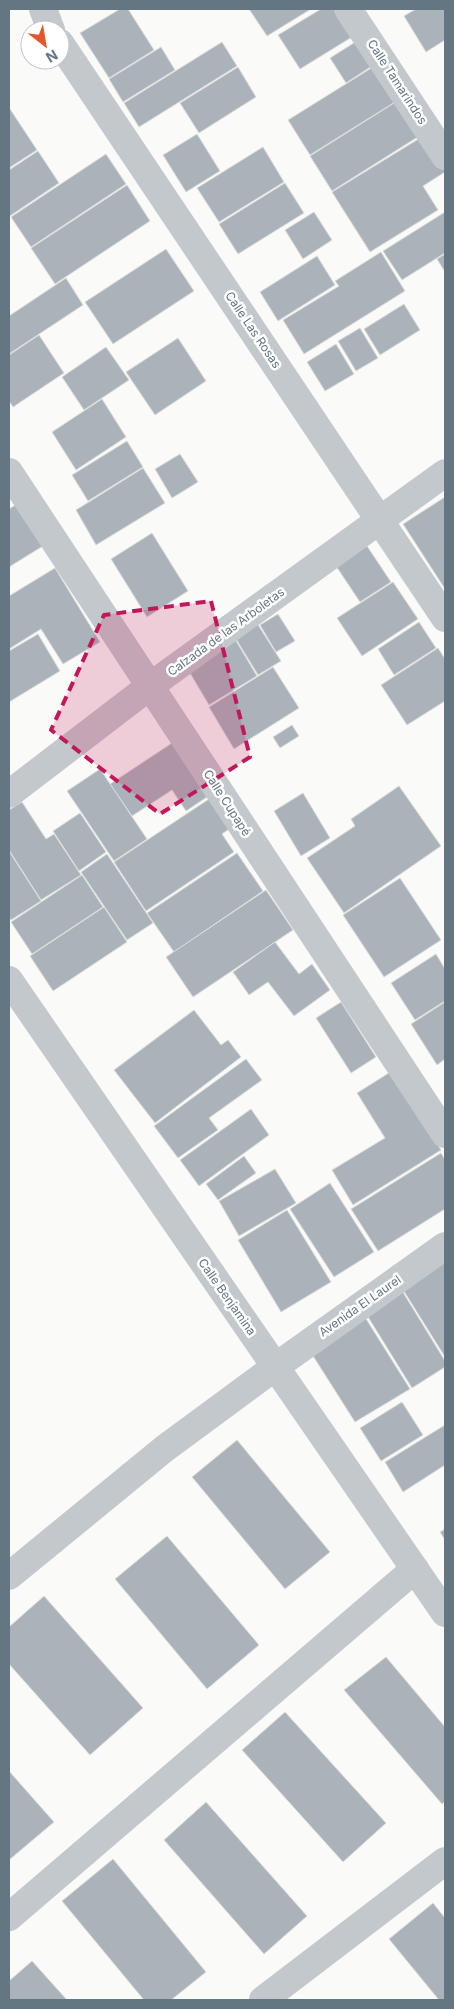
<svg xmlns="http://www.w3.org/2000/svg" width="454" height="2009" viewBox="0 0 454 2009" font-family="Inter,sans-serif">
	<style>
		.building { fill: #aab3b9; stroke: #dcdcda }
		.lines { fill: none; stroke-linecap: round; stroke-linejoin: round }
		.minor { stroke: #c3c8cc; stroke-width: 28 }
		.marked { fill: #c2185b; fill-opacity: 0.2; stroke: #c2185b; stroke-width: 4; stroke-dasharray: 10 6; stroke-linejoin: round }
		.labels { text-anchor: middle; stroke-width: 5; stroke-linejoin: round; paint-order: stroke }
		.street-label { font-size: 12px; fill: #657683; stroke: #fff }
	</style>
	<rect width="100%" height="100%" fill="#fafaf8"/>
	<g class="building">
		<path d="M120,9H128L154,50L109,78L80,33Z"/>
		<path d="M249,9H311L267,36Z"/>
		<path d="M321,9H334L352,37L300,69L278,35Z"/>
		<path d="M416,9H445V40L426,52L404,16Z"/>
		<path d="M357,41L372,66L346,83L330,58Z"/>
		<path d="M222,42L237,66L139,127L124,103Z"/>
		<path d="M161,47L175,70L123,102L109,79Z"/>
		<path d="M238,67L256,97L199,133L180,103Z"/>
		<path d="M373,67L395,102L310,155L288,120Z"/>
		<path d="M402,98L424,133L332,191L310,156Z"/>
		<path d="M10,109L37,150L9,168V110Z"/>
		<path d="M197,134L220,171L186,192L163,155Z"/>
		<path d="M425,135L445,167V172L423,186L438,210L370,252L332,192Z"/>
		<path d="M263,147L284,182L219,222L197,188Z"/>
		<path d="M38,151L59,183L10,216L9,213V170Z"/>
		<path d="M106,154L126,184L31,247L11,217Z"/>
		<path d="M285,183L304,213L238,254L219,224Z"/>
		<path d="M127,185L150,221L55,284L31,248Z"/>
		<path d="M314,212L332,240L303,259L285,230Z"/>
		<path d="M445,212V253L402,280L383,251Z"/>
		<path d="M166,249L194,291L113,344L85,302Z"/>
		<path d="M381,252L405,291L304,354L283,320L339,286L335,281Z"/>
		<path d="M445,254V272L437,259Z"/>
		<path d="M317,256L335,285L278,321L260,292Z"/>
		<path d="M66,278L83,305L9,354V316Z"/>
		<path d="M404,304L420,330L380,355L364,329Z"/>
		<path d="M360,328L378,358L356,371L338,341Z"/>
		<path d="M39,335L64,373L13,407L9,401V355Z"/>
		<path d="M178,338L206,381L155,415L126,372Z"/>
		<path d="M336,344L354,374L325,391L307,362Z"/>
		<path d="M106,347L129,380L84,410L62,377Z"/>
		<path d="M102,399L126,437L76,470L52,432Z"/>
		<path d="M127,441L143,467L88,501L72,475Z"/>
		<path d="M180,454L198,482L172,498L155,469Z"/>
		<path d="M143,468L165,503L96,545L76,510Z"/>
		<path d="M445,497V589L403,524Z"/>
		<path d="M17,504L43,546L9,567V509Z"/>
		<path d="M152,533L188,591L147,617L111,559Z"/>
		<path d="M367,546L391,582L360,602L336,566Z"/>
		<path d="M55,568L100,642L63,664L41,629L9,649V596Z"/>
		<path d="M393,582L418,619L362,656L337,618Z"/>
		<path d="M278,614L295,641L276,652L260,625Z"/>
		<path d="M255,620L281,661L258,675L233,634Z"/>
		<path d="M419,622L436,648L394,675L378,649Z"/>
		<path d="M38,634L60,671L9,702V651Z"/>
		<path d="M235,639L257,676L209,705L187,668Z"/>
		<path d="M438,648L445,659V701L407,725L381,685Z"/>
		<path d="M273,667L299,708L234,749L209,707Z"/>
		<path d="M292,725L299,736L280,748L273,737Z"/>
		<path d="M172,743L207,797L186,811L172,790L132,816L110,784Z"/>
		<path d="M100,769L147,839L114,861L67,791Z"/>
		<path d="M399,786L441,846L344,913L307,858L355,826L351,819Z"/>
		<path d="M303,793L330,838L301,856L274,811Z"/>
		<path d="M212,797L232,827L222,834L234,852L146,911L114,862Z"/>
		<path d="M22,802L46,839L54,834L81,875L41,900L9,850V810Z"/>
		<path d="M80,813L106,852L79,871L53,831Z"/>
		<path d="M9,851L41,901L11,920L9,917Z"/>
		<path d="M237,853L263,891L174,952L147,913Z"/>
		<path d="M107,854L153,923L127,940L81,872Z"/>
		<path d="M82,875L103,907L32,954L11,922Z"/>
		<path d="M400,878L441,940L384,977L343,915Z"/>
		<path d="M266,890L293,930L193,997L166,957Z"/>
		<path d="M104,907L127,942L53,991L30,956Z"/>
		<path d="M275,942L299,974L312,964L330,990L294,1016L268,982L249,995L233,972Z"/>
		<path d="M436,954L445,969V1001L415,1020L391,983Z"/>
		<path d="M341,1002L376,1057L351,1073L316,1018Z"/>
		<path d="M445,1002V1059L437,1065L411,1024Z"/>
		<path d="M194,1010L221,1045L228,1040L241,1057L155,1123L114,1070Z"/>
		<path d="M246,1059L262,1080L209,1118L218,1130L178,1158L154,1126Z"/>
		<path d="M392,1071L441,1150L353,1205L332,1170L385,1138L357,1093Z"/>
		<path d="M251,1109L269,1135L199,1186L180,1160Z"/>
		<path d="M441,1153L445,1160V1209L378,1251L351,1209Z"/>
		<path d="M244,1156L256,1173L218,1200L206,1184Z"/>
		<path d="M275,1169L296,1203L239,1236L219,1201Z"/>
		<path d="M330,1183L374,1252L334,1277L290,1209Z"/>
		<path d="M287,1210L331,1282L281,1312L238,1240Z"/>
		<path d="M445,1261V1357L402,1288Z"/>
		<path d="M401,1289L445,1361V1367L412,1388L365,1312Z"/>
		<path d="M363,1314L410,1389L355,1422L308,1348Z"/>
		<path d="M402,1402L423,1435L381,1461L360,1428Z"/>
		<path d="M445,1425V1465L403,1492L385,1462Z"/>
		<path d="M237,1440L330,1552L285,1589L192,1477Z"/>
		<path d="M445,1529V1540L440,1532Z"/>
		<path d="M167,1536L259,1645L207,1689L115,1579Z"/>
		<path d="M44,1596L143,1708L90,1755L9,1664V1627Z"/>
		<path d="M386,1657L445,1727V1801L442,1804L344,1690Z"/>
		<path d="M285,1712L386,1823L343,1862L242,1750Z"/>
		<path d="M9,1771L54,1822L9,1860Z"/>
		<path d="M206,1802L307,1916L264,1954L164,1840Z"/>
		<path d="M113,1859L206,1972L171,2000H144L62,1901Z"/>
		<path d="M433,1903L445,1918V2000H439L389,1939Z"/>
		<path d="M32,1961L67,2000H9V1981Z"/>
	</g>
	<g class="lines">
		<g class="minor">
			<path d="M43,9L51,30"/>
			<path d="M348,9L445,156"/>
			<path d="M60,43L445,618"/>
			<path d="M9,472L445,1134"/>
			<path d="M9,794L150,686L445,473"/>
			<path d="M9,980L445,1613"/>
			<path d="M9,1576L164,1449L275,1367L445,1246"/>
			<path d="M9,1917L415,1569"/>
			<path d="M263,2000L445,1861"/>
		</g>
	</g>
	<path class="marked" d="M211,601L250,757L160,814L51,730L104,615Z"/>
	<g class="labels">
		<g class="street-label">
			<text transform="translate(397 82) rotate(57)" y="4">Calle Tamarindos</text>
			<text transform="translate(253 330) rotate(56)" y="4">Calle Las Rosas</text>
			<text transform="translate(226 632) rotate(-36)" y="4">Calzada de las Arboletas</text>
			<text transform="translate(227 803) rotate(57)" y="4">Calle Cupapé</text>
			<text transform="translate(227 1297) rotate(55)" y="4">Calle Benjamina</text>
			<text transform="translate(360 1306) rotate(-35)" y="4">Avenida El Laurel</text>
		</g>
	</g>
	<rect width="454" height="2009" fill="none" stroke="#657683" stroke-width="20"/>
	<g transform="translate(45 45) rotate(149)"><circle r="24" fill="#ffffff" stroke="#c1c8cd"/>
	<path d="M0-4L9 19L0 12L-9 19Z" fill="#e4572e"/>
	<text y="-8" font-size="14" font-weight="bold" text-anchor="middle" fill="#657683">N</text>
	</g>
</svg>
